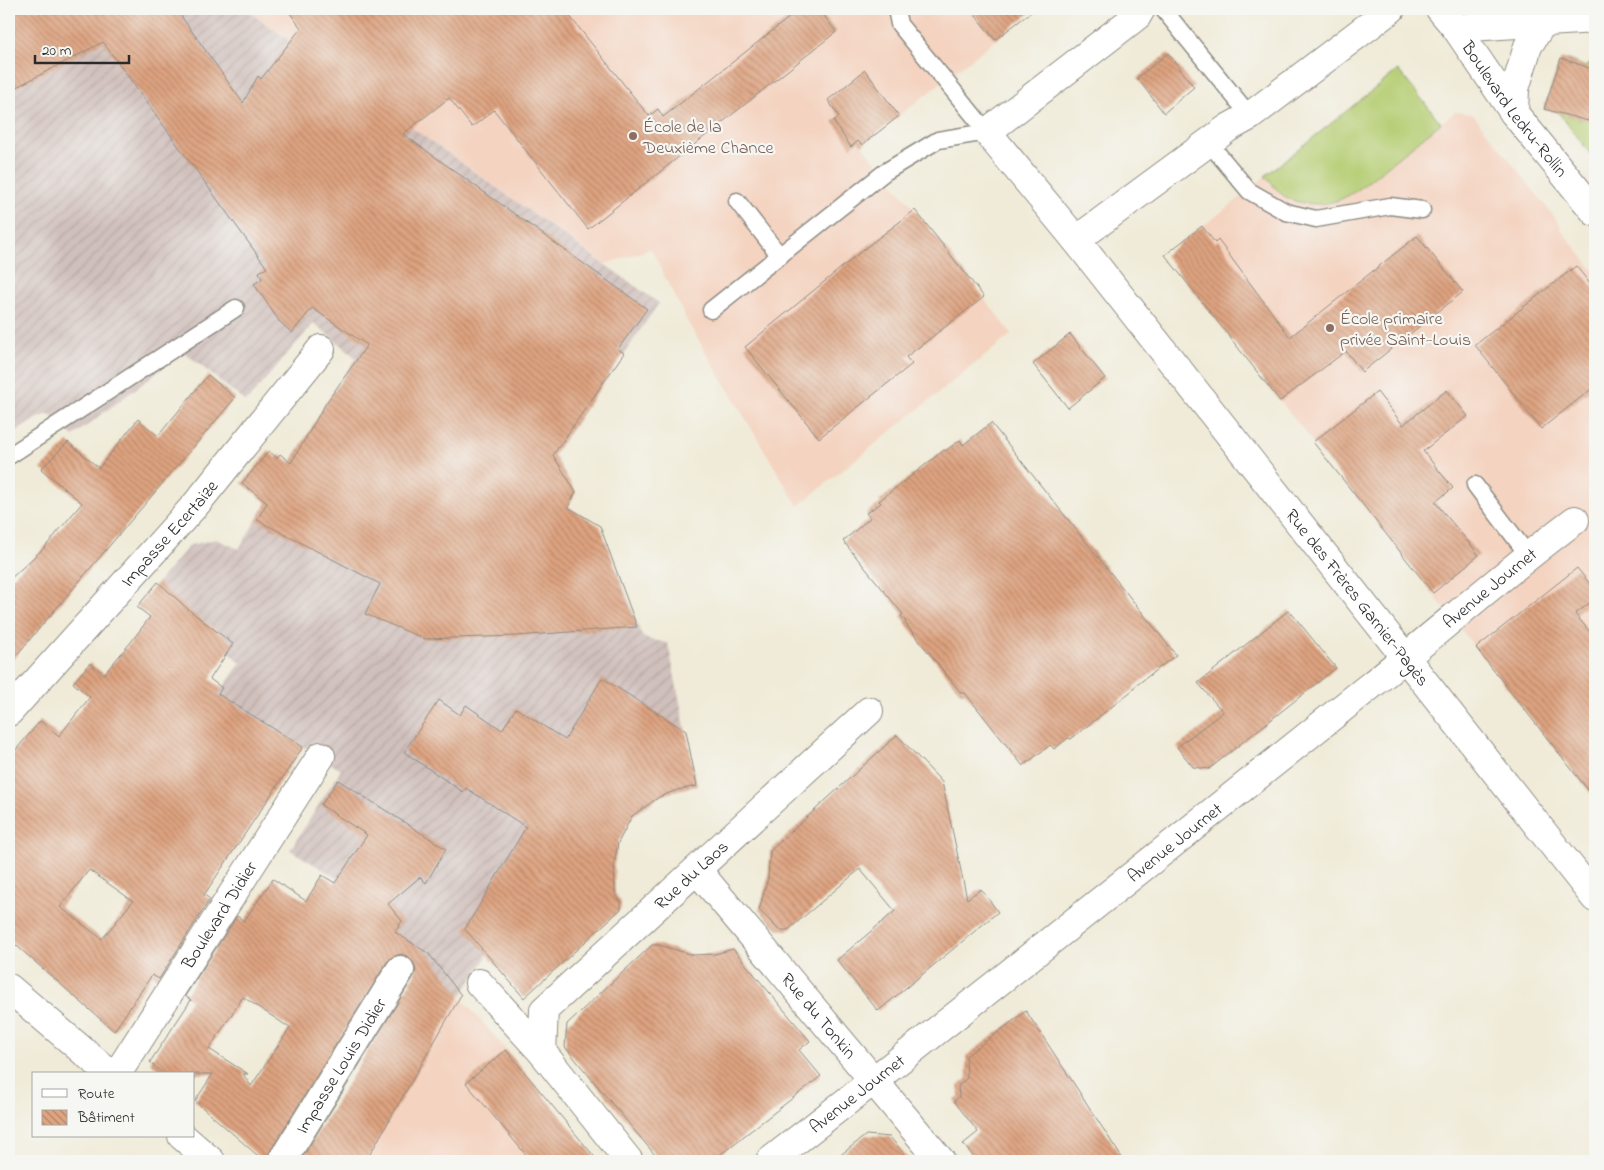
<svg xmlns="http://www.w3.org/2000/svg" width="1604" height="1170" viewBox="0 0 1604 1170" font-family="'Indie Flower',sans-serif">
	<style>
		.built { fill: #f4d3c0 }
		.industrial { fill: url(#industrial-furrows) }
		.park { fill: url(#park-tufts); stroke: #707c4e }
		.garden { fill: #b4cc70; stroke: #707c4e }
		.building { fill: url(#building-back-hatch); fill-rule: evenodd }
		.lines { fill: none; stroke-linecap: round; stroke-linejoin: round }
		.service-casing { stroke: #8e8b82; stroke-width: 19 }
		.minor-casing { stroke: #8e8b82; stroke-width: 30 }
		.tertiary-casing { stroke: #8e8b82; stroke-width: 30 }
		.service { stroke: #fff; stroke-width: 16 }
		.minor { stroke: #fff; stroke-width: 28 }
		.tertiary { stroke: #fff; stroke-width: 28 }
		.education-dot { fill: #8d6e63; stroke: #f6f6f2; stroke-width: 2 }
		.labels { text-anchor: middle; stroke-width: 4.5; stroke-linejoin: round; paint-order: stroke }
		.street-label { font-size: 18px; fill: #2b2b2b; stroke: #f6f6f2 }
		.education-label { font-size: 18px; fill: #785e54; stroke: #f6f6f2; text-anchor: start }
	</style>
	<defs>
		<pattern id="industrial-furrows" width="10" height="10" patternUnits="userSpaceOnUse" patternTransform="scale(1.25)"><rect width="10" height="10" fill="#d0c0bc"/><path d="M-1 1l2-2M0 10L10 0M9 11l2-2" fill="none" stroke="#b3a5a2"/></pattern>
		<pattern id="park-tufts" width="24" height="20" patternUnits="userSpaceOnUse" patternTransform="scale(1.25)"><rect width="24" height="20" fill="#b4cc70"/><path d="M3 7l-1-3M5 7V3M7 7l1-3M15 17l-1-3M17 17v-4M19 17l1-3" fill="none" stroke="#9baf61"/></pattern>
		<pattern id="building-back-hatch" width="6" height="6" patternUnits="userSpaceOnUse" patternTransform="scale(1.25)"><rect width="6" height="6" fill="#dea380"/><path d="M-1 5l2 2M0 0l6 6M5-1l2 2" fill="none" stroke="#b48569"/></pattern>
	</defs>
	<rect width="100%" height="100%" fill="#f6f6f2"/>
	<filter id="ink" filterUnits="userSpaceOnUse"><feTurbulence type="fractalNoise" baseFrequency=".02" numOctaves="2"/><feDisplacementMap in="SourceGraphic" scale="10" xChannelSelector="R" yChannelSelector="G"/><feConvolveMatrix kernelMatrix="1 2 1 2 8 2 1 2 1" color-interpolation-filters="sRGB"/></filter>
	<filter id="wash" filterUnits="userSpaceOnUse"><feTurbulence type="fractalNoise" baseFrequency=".0096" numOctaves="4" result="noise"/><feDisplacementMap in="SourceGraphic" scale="20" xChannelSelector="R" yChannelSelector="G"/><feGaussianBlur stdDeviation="1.12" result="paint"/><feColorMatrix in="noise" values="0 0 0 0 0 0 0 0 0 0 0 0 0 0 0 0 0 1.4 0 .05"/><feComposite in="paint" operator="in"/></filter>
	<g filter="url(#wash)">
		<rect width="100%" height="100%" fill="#f0ebd8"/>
		<g class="built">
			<path d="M245,9H1035L862,145L915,210L1012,334L798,506L687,321L651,249L605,264Z"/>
			<path d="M1455,112L1473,114L1560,224L1562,231L1595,272V799L1165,255L1249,191L1265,176L1284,196L1345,198Z"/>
			<path d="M460,997L506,1049L598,1161H365Z"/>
		</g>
		<path class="industrial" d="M9,9H245L659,303L554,455L576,492L568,507L600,526L642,636L647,639L668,643L697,786L677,790L659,797L632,816L622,833L618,843L614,864L615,876L571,831L488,954L462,995L415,966L354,925L369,897L290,850L341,770L218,694L241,663L228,652L233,643L183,605L158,582L190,545L216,539L239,549L326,403L356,358L314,323L246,402L184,352L73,436L49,414L36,419L9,436Z"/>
		<path class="park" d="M1595,59V160L1558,112L1544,109L1559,65L1563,60H1568L1586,67Z"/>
		<path class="garden" d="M1398,70L1441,123L1359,189C1339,202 1327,206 1303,203C1297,202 1289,199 1284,196C1277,191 1271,182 1265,176Z"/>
		<g id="blocks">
			<g class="building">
				<path d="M9,9H176L243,103L258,76L261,79L301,28L287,9H564L649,116L658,109L663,117L800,9H819L836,32L588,229L494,110L472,127L449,98L403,134L647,309L618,349L624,353L553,455L576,492L568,507L600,526L637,627L516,636L425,639L365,614L380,584L257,520L267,503L242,483L269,451L277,458L280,454L291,463L326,403L367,345L312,308L292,333L279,321L254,284L262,279L259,272L267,268L103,42L9,91Z"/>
				<path d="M970,9H1035L995,40Z"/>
				<path d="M1168,53L1194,87L1164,113L1137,78Z"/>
				<path d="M1561,58L1595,70V104L1588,121L1544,109Z"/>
				<path d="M865,70L899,116L862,145L858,141L851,147L833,121L839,117L828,100Z"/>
				<path d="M915,210L984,297L906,357L912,364L819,438L745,347L864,249Z"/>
				<path d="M1202,226L1215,243L1218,240L1290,337L1417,236L1463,292L1362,372L1346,351L1280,401L1165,255Z"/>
				<path d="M1576,266L1595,290V386L1541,429L1475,345Z"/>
				<path d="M1070,334L1105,378L1068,408L1033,364Z"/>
				<path d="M208,375L235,398L9,664V580L45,547L82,503L41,469L68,442L99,468L138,419L158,436Z"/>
				<path d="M1447,390L1468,416L1423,451L1453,488L1435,502L1479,555L1433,593L1313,442L1377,392L1403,425Z"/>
				<path d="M991,423L1176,655L1134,687V689L1071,739L1068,738L1054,749L1050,745L1023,766L965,693H961L905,623L906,622L901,616L903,614L843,541L870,518L866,513L881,503L879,501L944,450L945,451L960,440L963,445Z"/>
				<path d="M1577,568L1595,590V599L1575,614L1595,638V799L1476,648Z"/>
				<path d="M158,582L189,610L233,644L210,679L222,688L218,694L303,747L204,895L210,899L159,979L152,975L114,1031L9,939V758L40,721L59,736L90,697L73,683L90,663L104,674L131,642L150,617L137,607ZM89,870L133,901L102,939L60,907Z"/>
				<path d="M1289,610L1336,668L1209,769L1193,767L1177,747L1223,712L1198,683Z"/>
				<path d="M602,678L686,731L697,786L677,790L659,797L632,816L618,843L614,864L615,893L621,902V909L524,998L465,929L526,827L466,788L463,792L404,752L439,700L460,715L466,705L502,730L516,708L565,740Z"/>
				<path d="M897,735L942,782L967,899L981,889L998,912L878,1011L837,960L895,911L860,869L788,930H779L759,910L768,878L770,851Z"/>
				<path d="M338,780L446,849L426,883L420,877L388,904L402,921L395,932L429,954L461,995L366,1161H300L413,978L416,970L414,963L409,957L401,954L392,957L387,962L269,1153L266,1161H264L195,1101L213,1074H163L150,1062L191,1000L185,996L237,916L244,921L273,879L306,901L322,875L335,883L367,835L321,805ZM243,997L290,1028L251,1086L243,1074H248L209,1049Z"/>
				<path d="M652,945H659L693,955L715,954L733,949L810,1041L799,1050L821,1076L712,1161H660L565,1047L567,1024Z"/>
				<path d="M1026,1011L1078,1090L1124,1161H977L963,1144L978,1132L954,1101L959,1097L958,1086L967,1078L966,1056Z"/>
				<path d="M506,1050L545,1097L598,1161H531L466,1083Z"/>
				<path d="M866,1135L890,1137L910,1161H833Z"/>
			</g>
		</g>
	</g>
	<g filter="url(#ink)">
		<use href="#blocks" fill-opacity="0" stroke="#8e8b82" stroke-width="1"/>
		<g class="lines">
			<defs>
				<g id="service">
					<path d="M1163,9L1250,116"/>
					<path d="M1209,143L1249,191L1286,212L1316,219L1390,206L1422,210"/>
					<path d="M737,201L780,256"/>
					<path d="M711,310L885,172L938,140L987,132L899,24L896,9"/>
					<path d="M9,456L236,308"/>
					<path d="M1475,485L1528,555"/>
				</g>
				<g id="minor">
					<path d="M1141,9L1137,16L987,132L1076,240L1228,128L1250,116L1391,9"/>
					<path id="s1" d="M1456,28L1514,113L1595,212"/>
					<path d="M1514,113L1515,89L1528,46L1544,21"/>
					<path id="s2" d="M1076,240L1595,898"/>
					<path id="s3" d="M9,712L197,503L321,349"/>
					<path id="s4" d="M697,870L941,1161"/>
					<path d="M479,983L542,1052L629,1161"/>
					<path id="s5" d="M542,1052L544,1010L869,711"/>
					<path id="s6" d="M117,1074L321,756"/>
					<path id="s7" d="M282,1161L400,970"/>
					<path id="s8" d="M770,1161C972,1005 1171,845 1370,686C1439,631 1504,573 1575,520"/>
				</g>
				<g id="tertiary">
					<path d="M1440,9L1456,28L1595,19"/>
					<path d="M9,988L110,1074"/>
					<path d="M182,1136L211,1161"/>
				</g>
			</defs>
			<use href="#service" class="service-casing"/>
			<use href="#minor" class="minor-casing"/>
			<use href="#tertiary" class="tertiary-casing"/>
			<use href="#service" class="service"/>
			<use href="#minor" class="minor"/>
			<use href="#tertiary" class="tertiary"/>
		</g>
	</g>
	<g class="education-dot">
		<circle cx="633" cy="136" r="5"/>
		<circle cx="1330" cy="328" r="5"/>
	</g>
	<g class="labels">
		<g class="street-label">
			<text dy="6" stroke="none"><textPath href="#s1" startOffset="100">Boulevard Ledru-Rollin</textPath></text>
			<text dy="6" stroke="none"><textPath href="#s3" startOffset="240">Impasse Ecertaize</textPath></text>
			<text dy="6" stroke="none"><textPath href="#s8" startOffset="920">Avenue Journet</textPath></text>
			<text dy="6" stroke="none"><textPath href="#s2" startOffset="455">Rue des Frères Garnier-Pagès</textPath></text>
			<text dy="6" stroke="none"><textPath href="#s8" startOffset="515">Avenue Journet</textPath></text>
			<text dy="6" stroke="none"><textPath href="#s5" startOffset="242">Rue du Laos</textPath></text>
			<text dy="6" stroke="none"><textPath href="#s6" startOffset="189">Boulevard Didier</textPath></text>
			<text dy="6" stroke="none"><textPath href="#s4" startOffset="190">Rue du Tonkin</textPath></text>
			<text dy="6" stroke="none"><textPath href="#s7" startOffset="112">Impasse Louis Didier</textPath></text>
			<text dy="6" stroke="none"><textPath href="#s8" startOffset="110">Avenue Journet</textPath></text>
		</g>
		<g class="education-label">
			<text x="643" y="132">École de la<tspan x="643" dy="21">Deuxième Chance</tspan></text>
			<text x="1340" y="324">École primaire<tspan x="1340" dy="21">privée Saint-Louis</tspan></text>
		</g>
	</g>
	<rect width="1604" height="1170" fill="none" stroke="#f6f6f2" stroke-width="30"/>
	<rect x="32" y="1072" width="162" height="65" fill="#f6f6f2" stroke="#a5a5a2"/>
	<rect x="42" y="1089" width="25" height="8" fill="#ffffff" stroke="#a5a5a2"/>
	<text x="78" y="1098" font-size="15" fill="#2b2b2b">Route</text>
	<rect x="42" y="1110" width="25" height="15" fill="url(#building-back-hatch)" stroke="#a5a5a2"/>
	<text x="78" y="1122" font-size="15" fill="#2b2b2b">Bâtiment</text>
	<path d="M35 55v8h94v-8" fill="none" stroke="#2b2b2b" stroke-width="2.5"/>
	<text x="42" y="55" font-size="15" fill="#2b2b2b" stroke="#f6f6f2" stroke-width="4" paint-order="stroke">20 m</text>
</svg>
